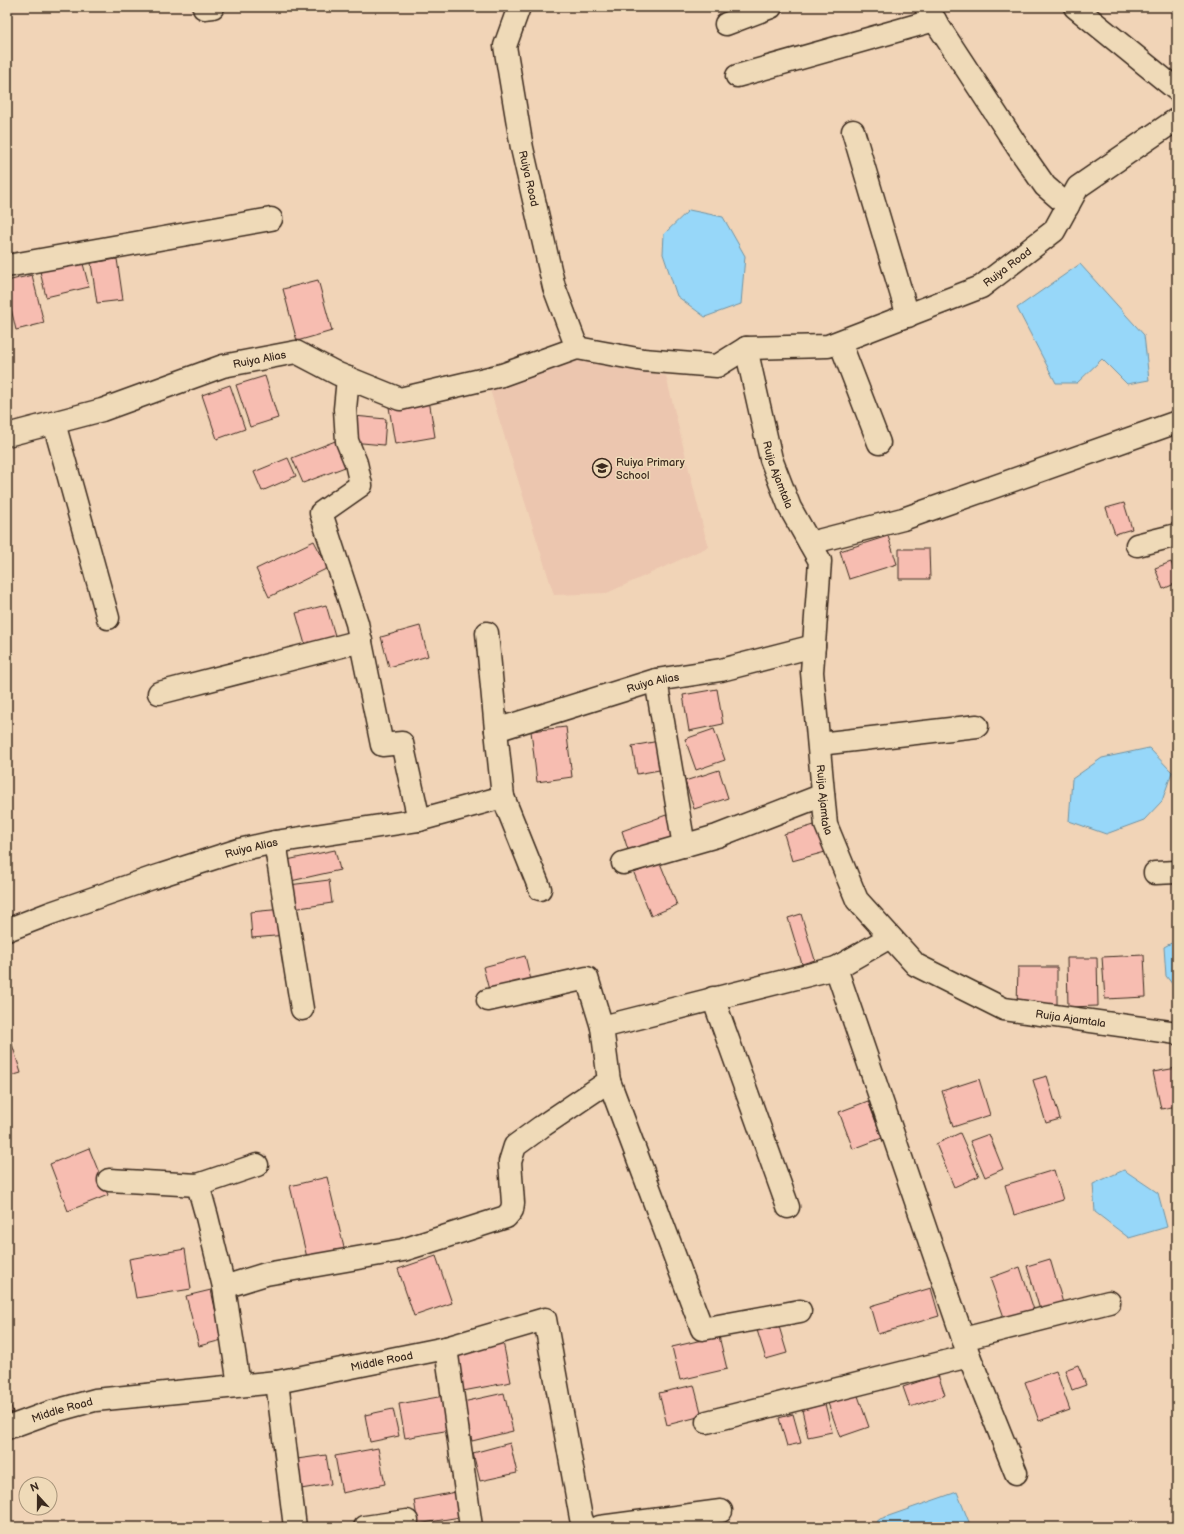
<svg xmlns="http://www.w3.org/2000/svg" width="1184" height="1534" viewBox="0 0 1184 1534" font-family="'Balsamiq Sans',sans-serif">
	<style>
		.built { fill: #ecc6af }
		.water { fill: #97d7f9; stroke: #7292a1 }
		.building { fill: #f7bdb1; stroke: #3b2a1e }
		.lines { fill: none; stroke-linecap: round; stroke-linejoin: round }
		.minor-casing { stroke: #3b2a1e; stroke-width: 25 }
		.tertiary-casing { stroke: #3b2a1e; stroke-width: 25 }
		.minor { stroke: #efdab8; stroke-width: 22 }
		.tertiary { stroke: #efdab8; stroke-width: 22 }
		.labels { text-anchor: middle; stroke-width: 3; stroke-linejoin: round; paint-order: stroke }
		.street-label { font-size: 11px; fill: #3b2a1e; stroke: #efdab8 }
		.poi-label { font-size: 11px; fill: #3b2a1e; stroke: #efdab8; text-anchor: start }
	</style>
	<rect width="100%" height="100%" fill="#f1d4b7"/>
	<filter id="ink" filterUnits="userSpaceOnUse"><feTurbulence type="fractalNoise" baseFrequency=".025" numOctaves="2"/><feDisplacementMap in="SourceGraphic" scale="8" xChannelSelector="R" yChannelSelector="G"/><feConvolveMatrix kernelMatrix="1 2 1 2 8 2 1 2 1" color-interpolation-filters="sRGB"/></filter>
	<g filter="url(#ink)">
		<path class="built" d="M580,359L666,376L708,547L607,593L554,595L490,390Z"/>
		<g class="water">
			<path d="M689,210L723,217L745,256L741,304L705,317L677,296L663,254L664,234Z"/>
			<path d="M1080,264L1144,335L1149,380L1127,384L1102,359L1077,383H1056L1017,308Z"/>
			<path d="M1149,748L1172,772L1162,801L1144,820L1106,834L1069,821L1072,779L1102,758Z"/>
			<path d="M1177,940V990L1166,976L1164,947Z"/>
			<path d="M1124,1170L1158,1193L1167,1227L1129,1238L1095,1212L1093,1184Z"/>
			<path d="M957,1492L971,1527H870L880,1519Z"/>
		</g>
		<g class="building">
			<path d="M81,256L89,287L46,297L39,267Z"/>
			<path d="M117,259L123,300L97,303L91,263Z"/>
			<path d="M32,275L44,323L16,330L7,291V281Z"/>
			<path d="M318,280L332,331L297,341L283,289Z"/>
			<path d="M265,376L278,418L250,427L236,385Z"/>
			<path d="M230,385L245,429L217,439L202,395Z"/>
			<path d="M429,400L435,437L395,444L389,407Z"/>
			<path d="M354,416L386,419L384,445L351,442Z"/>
			<path d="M343,438L353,464L303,483L292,458Z"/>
			<path d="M288,458L296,476L262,491L254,472Z"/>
			<path d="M1124,503L1132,529L1115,534L1106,508Z"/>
			<path d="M888,536L897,564L849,579L840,551Z"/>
			<path d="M314,541L328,568L269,597L256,569Z"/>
			<path d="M899,549H929L930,579H899Z"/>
			<path d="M1171,562L1177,578V583L1163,589L1155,568Z"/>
			<path d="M326,605L336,639L306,648L296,613Z"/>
			<path d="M420,626L428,656L389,667L381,637Z"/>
			<path d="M717,689L723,724L689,731L683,695Z"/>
			<path d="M566,727L572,777L537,782L531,731Z"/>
			<path d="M714,729L725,760L696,770L685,739Z"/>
			<path d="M659,741L665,769L637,774L632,746Z"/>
			<path d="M719,770L728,798L694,809L685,781Z"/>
			<path d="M669,814L676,836L629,853L622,831Z"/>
			<path d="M821,823L829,851L792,861L784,834Z"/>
			<path d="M335,850L340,870L291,881L287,860Z"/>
			<path d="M660,863L677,905L651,916L634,873Z"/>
			<path d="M329,880L332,903L293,909L289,885Z"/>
			<path d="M283,909L286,935L252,938L250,912Z"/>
			<path d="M801,914L815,960L802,964L788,918Z"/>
			<path d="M1144,955L1146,997L1105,999L1102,957Z"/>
			<path d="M525,956L531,980L489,990L483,967Z"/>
			<path d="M1067,958H1097L1098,1006L1068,1007Z"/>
			<path d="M1018,967H1057V1007L1017,1006Z"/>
			<path d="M12,1044L21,1073L7,1077V1046Z"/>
			<path d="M1177,1068V1106L1161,1109L1153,1072Z"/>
			<path d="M1047,1076L1060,1119L1046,1123L1033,1080Z"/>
			<path d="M979,1079L990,1115L953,1127L942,1091Z"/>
			<path d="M868,1101L882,1138L853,1149L839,1112Z"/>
			<path d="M960,1133L979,1176L954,1187L936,1144Z"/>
			<path d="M989,1134L1003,1169L985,1177L970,1141Z"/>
			<path d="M89,1148L108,1195L68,1211L50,1164Z"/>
			<path d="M1054,1170L1063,1200L1014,1215L1005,1185Z"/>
			<path d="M327,1177L346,1256L309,1266L290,1186Z"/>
			<path d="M185,1249L191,1289L136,1298L129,1259Z"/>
			<path d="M436,1256L452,1303L414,1316L398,1269Z"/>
			<path d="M1050,1259L1063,1303L1040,1310L1027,1266Z"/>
			<path d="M1020,1267L1034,1310L1005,1320L990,1278Z"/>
			<path d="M931,1288L939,1316L878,1334L870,1306Z"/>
			<path d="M211,1290L222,1340L199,1346L186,1296Z"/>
			<path d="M778,1323L787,1353L766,1359L757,1330Z"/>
			<path d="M719,1336L727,1369L680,1380L672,1347Z"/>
			<path d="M502,1337L511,1382L463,1391L454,1347Z"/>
			<path d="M1078,1365L1086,1385L1072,1390L1065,1370Z"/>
			<path d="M1056,1371L1070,1410L1039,1421L1025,1382Z"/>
			<path d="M938,1375L945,1395L910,1407L903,1387Z"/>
			<path d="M694,1385L702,1416L667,1425L659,1393Z"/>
			<path d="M504,1393L513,1431L472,1441L463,1402Z"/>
			<path d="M857,1393L869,1427L840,1437L828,1403Z"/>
			<path d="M7,1394L13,1412L7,1414Z"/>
			<path d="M444,1396L450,1430L405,1438L399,1404Z"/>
			<path d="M825,1404L832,1432L808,1437L802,1410Z"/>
			<path d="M393,1409L399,1436L370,1442L365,1415Z"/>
			<path d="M793,1414L801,1443L787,1446L779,1418Z"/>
			<path d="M510,1443L517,1473L480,1481L473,1453Z"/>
			<path d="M378,1448L385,1484L342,1493L335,1456Z"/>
			<path d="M326,1455L331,1484L301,1489L297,1459Z"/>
			<path d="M456,1492L460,1517L418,1524L414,1500Z"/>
			<path d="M461,1522V1527H427Z"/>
		</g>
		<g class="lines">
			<defs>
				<g id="minor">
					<path id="s1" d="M519,7L505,46L522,148L554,287L577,348"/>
					<path d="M926,7L1017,146L1045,186L1068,206"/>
					<path d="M1075,7L1177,90"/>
					<path d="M204,8L213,7"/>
					<path d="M726,24L771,7"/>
					<path d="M737,76L935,20"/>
					<path d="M853,131L908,316"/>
					<path d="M7,266L271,219"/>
					<path d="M840,342L879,443"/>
					<path d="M348,378L345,409L347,441L356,463L361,485L321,513L357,623L382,745L402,743L419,820"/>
					<path d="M54,423L108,618"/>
					<path id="s2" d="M7,435L102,410L223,366L296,352L338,374L400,399L502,375L577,348L643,360L717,366L746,348"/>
					<path d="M810,543L903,519L1177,422"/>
					<path d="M1137,545L1177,535"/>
					<path d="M487,633L496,730L503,797L540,889"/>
					<path d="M656,680L684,846"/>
					<path d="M159,693L361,641"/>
					<path id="s3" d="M496,730L656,680L721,670L814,646"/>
					<path d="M819,744L977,726"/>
					<path d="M275,842L302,1009"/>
					<path d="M623,863L717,836L823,795"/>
					<path d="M1155,873L1177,872"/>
					<path id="s4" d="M7,930L51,913L152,878L239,850L275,842L419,820L503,797"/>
					<path d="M836,968L969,1356L1016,1473"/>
					<path d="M713,998L788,1207"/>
					<path d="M488,1000L587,978L602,1027"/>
					<path d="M609,1081L702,1329L800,1311"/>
					<path d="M257,1165L198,1185L207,1217L224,1287L266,1274L403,1250L506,1217L512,1210L513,1203L510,1162L515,1146L541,1127L609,1081L602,1027L836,968L890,937"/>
					<path d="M109,1180L198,1185"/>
					<path d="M224,1287L239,1385"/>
					<path d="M963,1339L1109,1302"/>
					<path d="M446,1348L471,1527"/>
					<path d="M277,1382L295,1527"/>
					<path d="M707,1422L969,1356"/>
					<path id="s5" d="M7,1428L51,1412L95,1400L277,1382L446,1348L545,1319L581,1518L584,1525L587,1527"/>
					<path d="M365,1527L407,1521"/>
					<path d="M600,1527L721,1511"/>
				</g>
				<g id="tertiary">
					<path id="s6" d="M1177,119L1078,187L1054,231L981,287L828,346L746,348L771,459L790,508L820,561L812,672L826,825L857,900L916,965L1004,1009L1177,1033"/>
				</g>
			</defs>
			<use href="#minor" class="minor-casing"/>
			<use href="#tertiary" class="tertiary-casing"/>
			<use href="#minor" class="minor"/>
			<use href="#tertiary" class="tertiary"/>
		</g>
	</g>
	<defs>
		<symbol id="school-ring" viewBox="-11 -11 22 22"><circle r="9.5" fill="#efdab8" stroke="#3b2a1e" stroke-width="1.5"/><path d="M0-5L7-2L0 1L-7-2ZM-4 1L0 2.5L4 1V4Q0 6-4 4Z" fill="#3b2a1e"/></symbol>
	</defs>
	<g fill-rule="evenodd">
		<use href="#school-ring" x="591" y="457" width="22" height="22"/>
	</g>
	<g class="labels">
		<g class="street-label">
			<text dy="4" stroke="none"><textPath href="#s1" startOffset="176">Ruiya Road</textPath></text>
			<text transform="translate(1007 267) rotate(-37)" y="4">Ruiya Road</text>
			<text dy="4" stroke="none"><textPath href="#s2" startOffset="264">Ruiya Alias</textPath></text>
			<text dy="4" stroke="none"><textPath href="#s6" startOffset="639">Ruija Ajamtala</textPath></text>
			<text dy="4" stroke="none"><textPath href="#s3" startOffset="164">Ruiya Alias</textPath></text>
			<text dy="4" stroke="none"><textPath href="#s6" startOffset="975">Ruija Ajamtala</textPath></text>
			<text dy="4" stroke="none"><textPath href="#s4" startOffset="258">Ruiya Alias</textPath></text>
			<text dy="4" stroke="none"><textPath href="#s6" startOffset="1335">Ruija Ajamtala</textPath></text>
			<text dy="4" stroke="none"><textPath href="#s5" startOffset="382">Middle Road</textPath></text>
			<text dy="4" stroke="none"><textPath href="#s5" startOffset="58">Middle Road</textPath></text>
		</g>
		<g class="poi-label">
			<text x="616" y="466">Ruiya Primary<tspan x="616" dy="13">School</tspan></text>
		</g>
	</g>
	<rect width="1184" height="1534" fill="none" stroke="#efdab8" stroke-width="24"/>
	<rect x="12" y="12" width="1160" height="1510" fill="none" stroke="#3b2a1e" stroke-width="1.5" filter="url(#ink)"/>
	<g transform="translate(38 1496) rotate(339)"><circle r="19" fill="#efdab8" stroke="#a7947a"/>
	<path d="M0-3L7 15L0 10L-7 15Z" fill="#3b2a1e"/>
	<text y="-6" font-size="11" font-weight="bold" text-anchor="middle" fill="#3b2a1e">N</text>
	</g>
</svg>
